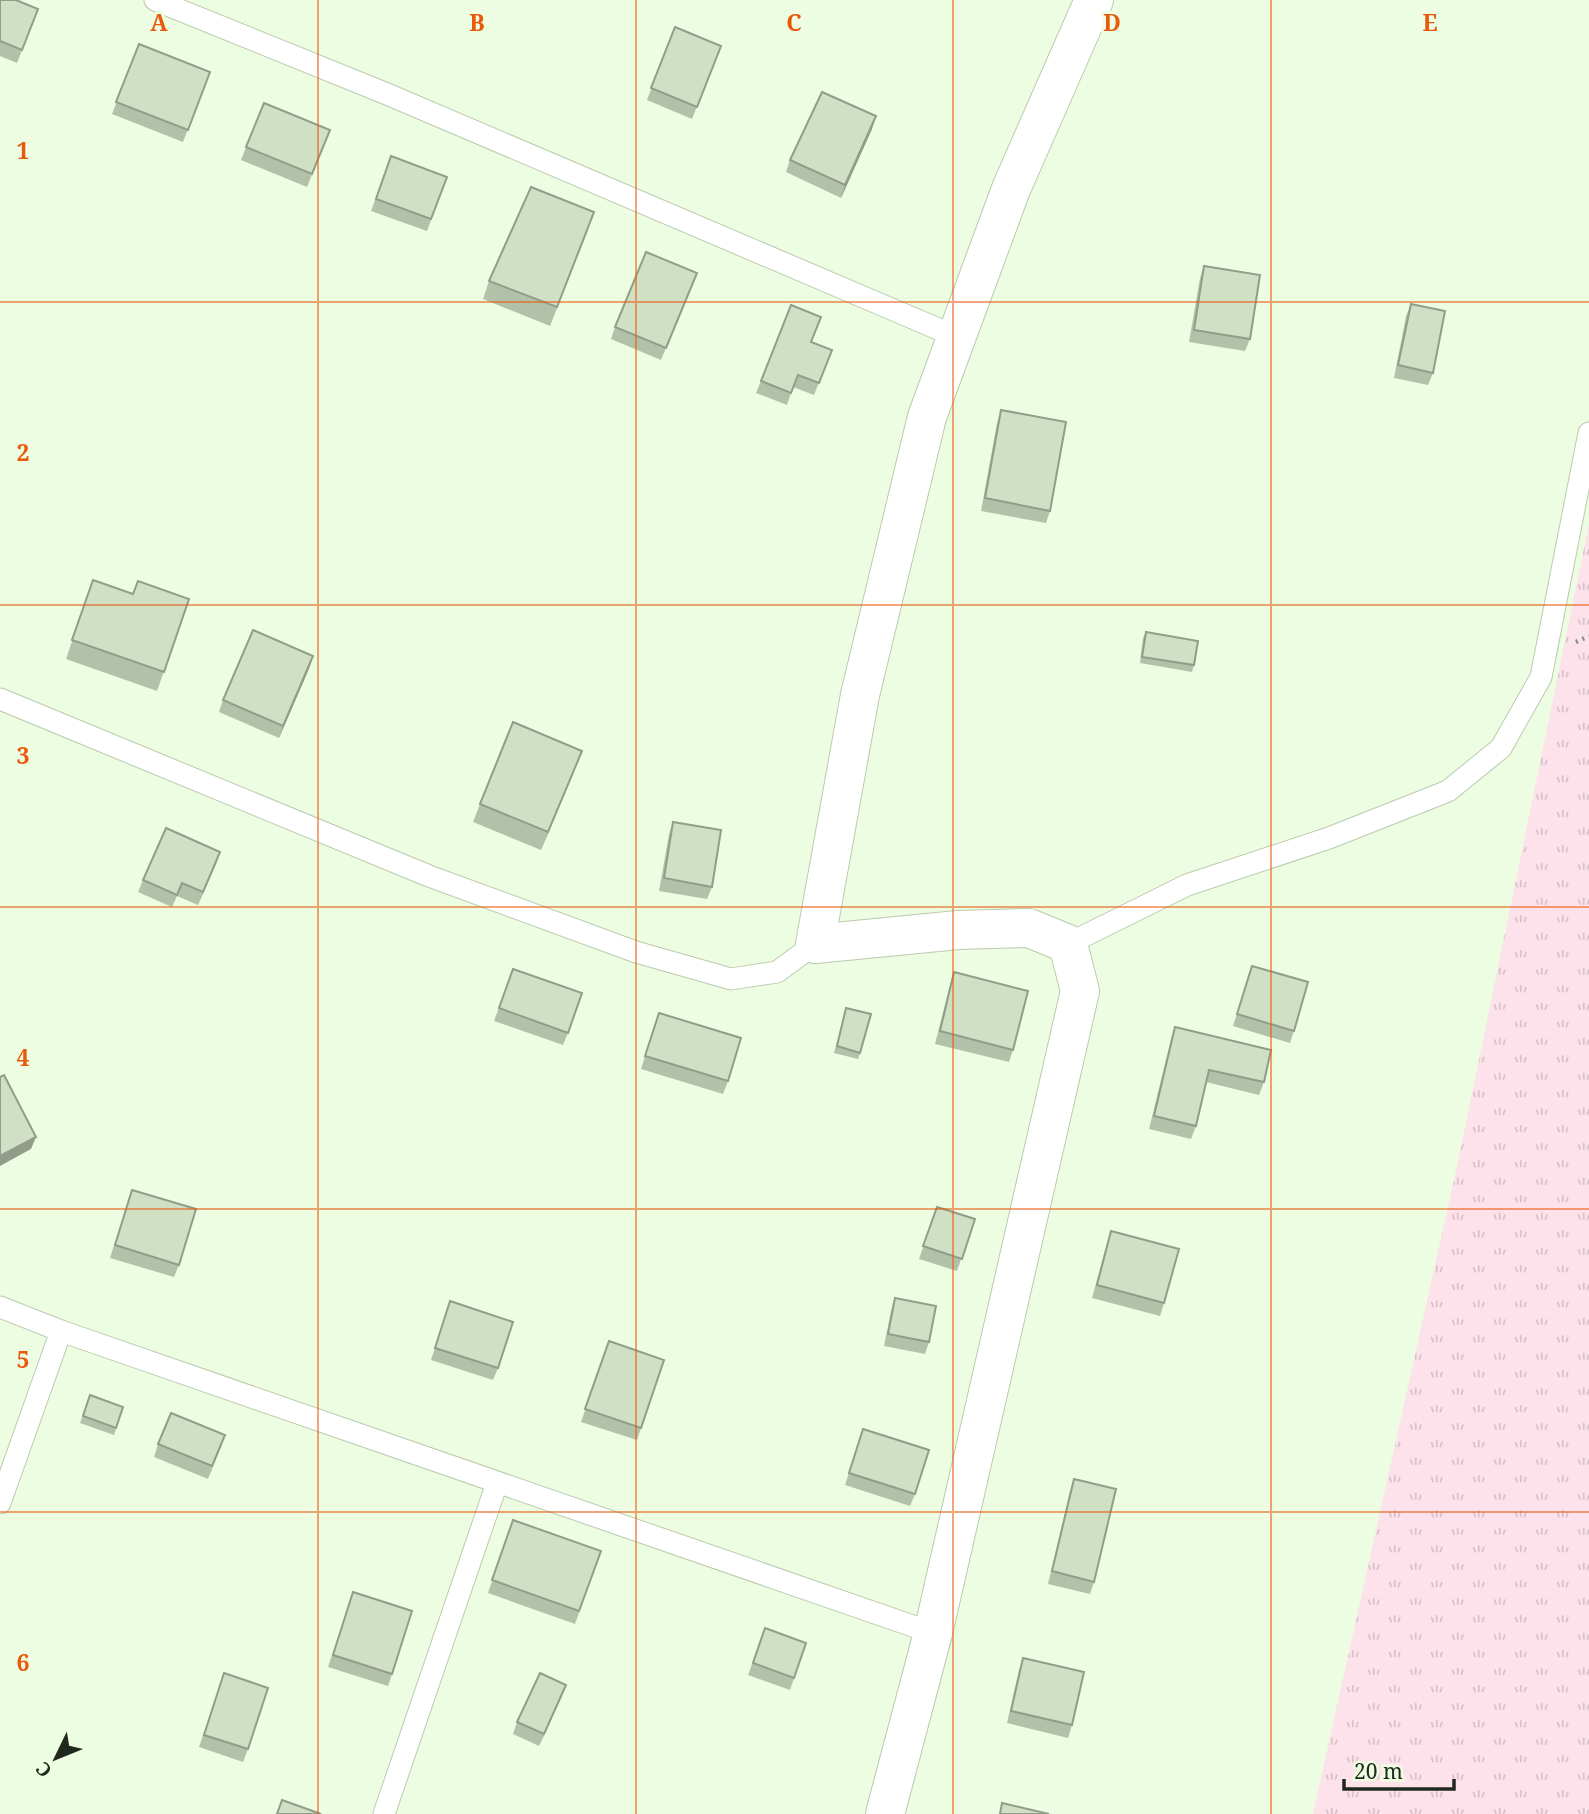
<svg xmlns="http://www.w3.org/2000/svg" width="1589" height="1814" viewBox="0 0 1589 1814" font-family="'Noto Serif',serif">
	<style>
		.grass { fill: url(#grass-tufts) }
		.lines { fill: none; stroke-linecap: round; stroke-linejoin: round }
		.service-casing { stroke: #bbcaaf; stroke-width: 23 }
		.minor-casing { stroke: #bbcaaf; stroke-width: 40 }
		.path { stroke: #85907d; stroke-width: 4.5; stroke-dasharray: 2 5; stroke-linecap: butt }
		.service { stroke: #fff; stroke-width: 21 }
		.minor { stroke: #fff; stroke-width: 38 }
		.wall { fill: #b4c1a9 }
		.shaded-wall { fill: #929d89 }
		.building { fill: #d1e0c4; stroke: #929d89; stroke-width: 2 }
		.grid { fill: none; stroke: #e8590c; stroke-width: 2; stroke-opacity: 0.55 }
		.grid-label { font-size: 23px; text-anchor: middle; font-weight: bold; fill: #e8590c; stroke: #edfde1; stroke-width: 6; stroke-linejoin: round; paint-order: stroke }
	</style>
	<defs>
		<pattern id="grass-tufts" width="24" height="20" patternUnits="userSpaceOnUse" patternTransform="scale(1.75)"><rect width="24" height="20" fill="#fde1eb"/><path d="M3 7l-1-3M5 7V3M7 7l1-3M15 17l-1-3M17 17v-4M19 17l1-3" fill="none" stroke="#d9c1c9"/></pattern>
	</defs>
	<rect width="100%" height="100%" fill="#edfde1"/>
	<path class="grass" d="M1589,524V1814H1313L1458,1162Z"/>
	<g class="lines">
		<defs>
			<g id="service">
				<path d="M155,0L387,94L957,337"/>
				<path d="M0,699L429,876L636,952L731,979L777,972L815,944"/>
				<path d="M1068,944L1187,885L1329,838L1448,791L1501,748L1541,677L1589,433"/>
				<path d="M0,1307L61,1331L933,1633"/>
				<path d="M0,1503L61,1331"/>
				<path d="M384,1814L497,1483"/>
			</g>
			<path id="minor" d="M885,1814L933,1633L1080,991L1068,944L1029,928L958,930L815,944L860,695L927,417L1011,189L1094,0"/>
		</defs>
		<use href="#service" class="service-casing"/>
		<use href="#minor" class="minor-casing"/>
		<path class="path" d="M1576,642L1589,636"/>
		<use href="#service" class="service"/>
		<use href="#minor" class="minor"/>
	</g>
	<g class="wall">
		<path d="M0,0L38,9L17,63L0,56Z"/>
		<path d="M675,27L721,46L692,119L647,100Z"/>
		<path d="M139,44L210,72L183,142L112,114Z"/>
		<path d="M872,129L841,198L786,172L790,160Z"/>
		<path d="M330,130L307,187L241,160L246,147Z"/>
		<path d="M391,156L447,177L427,231L371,211Z"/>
		<path d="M588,230L550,326L483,299L489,281Z"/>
		<path d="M1204,266L1250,339L1245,351L1189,342L1200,278Z"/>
		<path d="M697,273L661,360L611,339L615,327Z"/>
		<path d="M1411,304L1433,373L1428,385L1394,378L1406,316Z"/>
		<path d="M791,305L812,342L832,350L814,395L793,387L787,405L756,393Z"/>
		<path d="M1001,410L1050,511L1046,523L981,511L997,423Z"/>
		<path d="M93,580L133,594L189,599L157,691L66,659Z"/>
		<path d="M1146,632L1194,665L1192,672L1140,663L1143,638Z"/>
		<path d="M313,656L279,738L219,712L223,700Z"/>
		<path d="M575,769L541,850L473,822L480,804Z"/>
		<path d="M673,822L712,887L707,899L659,891L669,834Z"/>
		<path d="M220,852L198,905L177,896L172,907L138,892L143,880Z"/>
		<path d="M1252,966L1294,1031L1290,1043L1233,1026Z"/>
		<path d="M513,969L568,1033L563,1045L494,1021Z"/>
		<path d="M954,972L1013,1050L1009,1062L935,1044L950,985Z"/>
		<path d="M846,1008L860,1053L858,1059L834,1053Z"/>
		<path d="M659,1013L728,1081L723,1094L641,1069Z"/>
		<path d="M1175,1027L1264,1082L1259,1095L1206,1082L1196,1126L1191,1139L1149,1129L1171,1039Z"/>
		<path d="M132,1190L179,1265L174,1277L110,1258Z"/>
		<path d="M937,1207L975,1219L957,1271L919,1259Z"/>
		<path d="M1111,1231L1164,1303L1160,1316L1092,1298L1107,1243Z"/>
		<path d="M895,1298L929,1342L925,1354L884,1346L891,1311Z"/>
		<path d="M450,1301L498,1368L493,1380L431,1360Z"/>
		<path d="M609,1341L664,1360L637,1440L581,1422Z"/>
		<path d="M90,1395L123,1407L114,1435L80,1423Z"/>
		<path d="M859,1441L915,1494L910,1506L845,1485Z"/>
		<path d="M158,1444L221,1447L208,1479L154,1457Z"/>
		<path d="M1074,1479L1094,1582L1090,1594L1048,1584L1070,1491Z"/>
		<path d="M513,1520L601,1551L575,1624L488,1593Z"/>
		<path d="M353,1592L392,1674L388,1686L328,1667Z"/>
		<path d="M765,1628L806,1643L790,1690L748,1675Z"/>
		<path d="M1023,1658L1072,1725L1068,1738L1007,1723L1019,1670Z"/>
		<path d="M224,1673L248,1749L243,1762L199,1747Z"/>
		<path d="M561,1698L539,1746L513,1734L517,1722Z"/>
	</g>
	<g class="shaded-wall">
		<path d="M876,116L872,129L841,198L845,185Z"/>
		<path d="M313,656L309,669L279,738L283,726Z"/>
		<path d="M582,751L575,769L541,850L548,832Z"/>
		<path d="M220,852L216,864L198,905L203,892Z"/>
		<path d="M36,1137L31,1149L0,1166V1156Z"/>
		<path d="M566,1685L561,1698L539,1746L544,1734Z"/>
	</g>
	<g class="building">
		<path d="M0,0H16L38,9L22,50L0,41Z"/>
		<path d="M675,27L721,46L697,107L651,88Z"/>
		<path d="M139,44L210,72L188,130L116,102Z"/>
		<path d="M822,92L876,116L845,185L790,160Z"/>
		<path d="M264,103L330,130L312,174L246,147Z"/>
		<path d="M391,156L447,177L431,219L376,199Z"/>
		<path d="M531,187L594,212L557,307L489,281Z"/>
		<path d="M646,252L697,273L666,348L615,327Z"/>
		<path d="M1204,266L1260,275L1250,339L1194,330Z"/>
		<path d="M1411,304L1445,311L1433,373L1398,365Z"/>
		<path d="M791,305L821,317L811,342L832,350L819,383L798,375L791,393L761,381Z"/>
		<path d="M1001,410L1066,422L1050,511L985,498Z"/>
		<path d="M93,580L133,594L138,581L189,599L164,672L72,640Z"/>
		<path d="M253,630L313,656L283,726L223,700Z"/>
		<path d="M1146,632L1198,641L1194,665L1142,657Z"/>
		<path d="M513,722L582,751L548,832L480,804Z"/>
		<path d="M673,822L721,830L712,887L664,878Z"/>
		<path d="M166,828L220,852L203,892L182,883L177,895L143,880Z"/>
		<path d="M1252,966L1308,982L1294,1031L1237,1014Z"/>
		<path d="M513,969L582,993L568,1033L499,1008Z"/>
		<path d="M954,972L1028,991L1013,1050L940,1031Z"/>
		<path d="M846,1008L871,1014L860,1053L837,1046Z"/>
		<path d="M659,1013L741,1038L728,1081L645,1056Z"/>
		<path d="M1175,1027L1271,1050L1264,1082L1209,1070L1196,1126L1154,1116Z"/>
		<path d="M4,1075L36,1137L0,1156V1077Z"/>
		<path d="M132,1190L196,1209L179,1265L115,1245Z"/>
		<path d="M937,1207L975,1219L962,1259L923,1246Z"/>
		<path d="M1111,1231L1179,1249L1164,1303L1097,1285Z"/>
		<path d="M895,1298L936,1306L929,1342L888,1334Z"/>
		<path d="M450,1301L513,1322L498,1368L435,1348Z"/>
		<path d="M609,1341L664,1360L641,1428L585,1409Z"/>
		<path d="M90,1395L123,1407L116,1428L83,1416Z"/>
		<path d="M171,1413L225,1435L212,1466L158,1444Z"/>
		<path d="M863,1429L929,1450L915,1494L849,1473Z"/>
		<path d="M1074,1479L1116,1489L1094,1582L1052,1571Z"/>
		<path d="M513,1520L601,1551L579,1611L492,1580Z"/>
		<path d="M353,1592L412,1611L392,1674L333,1655Z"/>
		<path d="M765,1628L806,1643L794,1678L753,1663Z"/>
		<path d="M1023,1658L1084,1672L1072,1725L1011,1711Z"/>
		<path d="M224,1673L268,1688L248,1749L204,1735Z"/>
		<path d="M540,1673L566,1685L544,1734L517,1722Z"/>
		<path d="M282,1800L321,1814H277Z"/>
		<path d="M1002,1803L1049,1814H1000Z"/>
	</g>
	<path class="grid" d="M318,0V1814M636,0V1814M953,0V1814M1271,0V1814M0,302H1589M0,605H1589M0,907H1589M0,1209H1589M0,1512H1589"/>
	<g class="grid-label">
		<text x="159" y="31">A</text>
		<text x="477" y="31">B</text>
		<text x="794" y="31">C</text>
		<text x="1112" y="31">D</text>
		<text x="1430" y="31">E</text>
		<text x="23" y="159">1</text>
		<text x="23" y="461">2</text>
		<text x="23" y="764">3</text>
		<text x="23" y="1066">4</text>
		<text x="23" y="1368">5</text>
		<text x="23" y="1671">6</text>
	</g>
	<g transform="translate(56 1758) rotate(227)" stroke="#edfde1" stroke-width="5" paint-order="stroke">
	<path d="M0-5L12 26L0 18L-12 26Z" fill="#22281e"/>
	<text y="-10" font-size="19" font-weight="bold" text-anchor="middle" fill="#22281e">С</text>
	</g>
	<path d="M1344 1779v10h110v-10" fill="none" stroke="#22281e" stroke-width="3.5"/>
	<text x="1354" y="1779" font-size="21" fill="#22281e" stroke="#edfde1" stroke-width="5" paint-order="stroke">20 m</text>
</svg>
